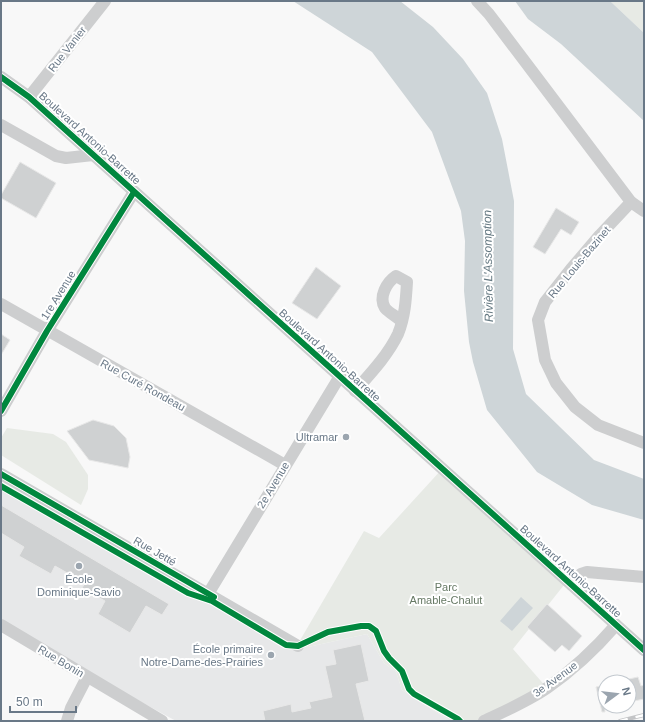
<svg xmlns="http://www.w3.org/2000/svg" width="645" height="722" viewBox="0 0 645 722" font-family="Helvetica,sans-serif">
	<style>
		.built { fill: #e7e8e9 }
		.green { fill: #e7eae5 }
		.water { fill: #ced5d8 }
		.building { fill: #cfd1d2; stroke: #e8e8e8 }
		.lines { fill: none; stroke-linecap: round; stroke-linejoin: round }
		.minor { stroke: #cdcecf; stroke-width: 12 }
		.rail-casing { stroke: #c3c4c6; stroke-width: 4 }
		.rail { stroke: #fff; stroke-width: 2.5; stroke-dasharray: 8; stroke-linecap: butt }
		.cycleway-casing { stroke: #fff; stroke-width: 8 }
		.cycleway { stroke: #00873e; stroke-width: 6 }
		.poi-dot { fill: #9ba5af; stroke: #fff; stroke-width: 1.5 }
		.labels { text-anchor: middle; stroke-width: 4; stroke-linejoin: round; paint-order: stroke }
		.street-label { font-size: 11px; fill: #697887; stroke: #fff }
		.poi-label { font-size: 11px; fill: #697887; stroke: #fff; text-anchor: end }
		.park-label { font-size: 11px; fill: #667964; stroke: #fff }
		.water-label { font-size: 12px; font-style: italic; fill: #657982; stroke: #fff }
	</style>
	<rect width="100%" height="100%" fill="#f8f8f8"/>
	<path class="built" d="M1,474L308,647L367,634L384,663L396,672L402,690L450,721H176L1,625Z"/>
	<g class="green">
		<path d="M610,1H644V33Z"/>
		<path d="M7,428L53,434L66,442L88,475V489L81,505L1,455V438Z"/>
		<path d="M442,469L564,585L513,649L547,688L484,721H450L402,690L396,672L384,663L367,634L308,647L299,642L364,531L379,538Z"/>
	</g>
	<g class="water">
		<path d="M293,1H400L433,27L463,59L487,93L502,139L514,201L513,349L526,394L594,460L644,479V520L592,505L537,472L487,410L473,362L469,342L464,291L465,241L461,211L432,132L372,52Z"/>
		<path d="M515,1H610L644,33V121L561,44L528,19Z"/>
		<path d="M521,597L533,608L512,631L500,621Z"/>
	</g>
	<g class="building">
		<path d="M20,162L56,183L36,218L1,198V195Z"/>
		<path d="M556,208L579,222L571,235L561,229L545,254L533,247Z"/>
		<path d="M316,267L341,286L317,319L292,303Z"/>
		<path d="M1,334L10,340L1,355Z"/>
		<path d="M93,420L114,426L126,438L130,457L128,468L89,460L67,431Z"/>
		<path d="M1,505L169,604L162,615L146,606L130,633L98,614L105,601L82,588L85,583L55,566L51,574L19,556L24,547L1,533Z"/>
		<path d="M547,604L582,636L569,651L562,645L555,652L527,627Z"/>
		<path d="M361,644L369,681L356,684L365,721H265L263,711L291,704L292,712L311,708L309,702L332,697L325,666L336,664L333,650Z"/>
		<path d="M638,677L641,686L644,685V699L629,702V679Z"/>
		<path d="M605,685V712H602L596,687Z"/>
	</g>
	<g class="lines">
		<g class="minor">
			<path d="M477,1L489,14L631,202L644,211"/>
			<path d="M1,77L29,97L644,650"/>
			<path d="M29,97L105,1"/>
			<path d="M1,125L56,156L66,158L93,155"/>
			<path d="M631,202L600,235L571,269L545,302L538,320L545,360L556,383L575,407L598,425L644,443"/>
			<path d="M1,304L285,465"/>
			<path d="M355,391C371,373 388,355 398,334C405,317 406,299 407,282L396,276C387,282 378,297 385,308C390,314 397,316 402,322"/>
			<path d="M1,411L47,331L134,192"/>
			<path d="M1,474L298,646"/>
			<path d="M572,585L581,574L587,572L644,577"/>
			<path d="M208,594L340,376"/>
			<path d="M1,625L162,721"/>
			<path d="M67,721L71,708L87,677"/>
			<path d="M484,721C505,711 528,701 547,688C573,670 596,648 616,625"/>
		</g>
		<defs>
			<path id="rail" d="M620,721L644,715"/>
		</defs>
		<use href="#rail" class="rail-casing"/>
		<use href="#rail" class="rail"/>
		<defs>
			<g id="cycleway">
				<path d="M1,77L29,97L644,650"/>
				<path d="M1,411L47,331L134,192"/>
				<path d="M1,474L214,597"/>
				<path d="M1,486L188,593L212,601L286,645L298,646L328,632L361,626H369L376,631L384,651L389,658L402,671L409,689L414,694L458,719L460,721"/>
			</g>
		</defs>
		<use href="#cycleway" class="cycleway-casing"/>
		<use href="#cycleway" class="cycleway"/>
	</g>
	<g class="poi-dot">
		<circle cx="346" cy="437" r="4"/>
		<circle cx="79" cy="566" r="4"/>
		<circle cx="271" cy="655" r="4"/>
	</g>
	<g class="labels">
		<g class="street-label">
			<text transform="translate(67 49) rotate(-52)" y="4">Rue Vanier</text>
			<text transform="translate(90 138) rotate(42)" y="4">Boulevard Antonio-Barrette</text>
			<text transform="translate(579 262) rotate(-50)" y="4">Rue Louis-Bazinet</text>
			<text transform="translate(58 295) rotate(-58)" y="4">1re Avenue</text>
			<text transform="translate(330 355) rotate(42)" y="4">Boulevard Antonio-Barrette</text>
			<text transform="translate(143 385) rotate(29)" y="4">Rue Curé Rondeau</text>
			<text transform="translate(273 485) rotate(-59)" y="4">2e Avenue</text>
			<text transform="translate(155 551) rotate(30)" y="4">Rue Jetté</text>
			<text transform="translate(571 571) rotate(42)" y="4">Boulevard Antonio-Barrette</text>
			<text transform="translate(61 661) rotate(31)" y="4">Rue Bonin</text>
			<text transform="translate(555 679) rotate(-36)" y="4">3e Avenue</text>
		</g>
		<g class="poi-label">
			<text x="338" y="441">Ultramar</text>
			<text x="79" y="583" text-anchor="middle">École<tspan x="79" dy="13">Dominique-Savio</tspan></text>
			<text x="263" y="653">École primaire<tspan x="263" dy="13">Notre-Dame-des-Prairies</tspan></text>
		</g>
		<g class="park-label">
			<text x="446" y="591">Parc<tspan x="446" dy="13">Amable-Chalut</tspan></text>
		</g>
		<g class="water-label">
			<text transform="translate(488 266) rotate(-91)" y="4">Rivière L'Assomption</text>
		</g>
	</g>
	<rect width="645" height="722" fill="none" stroke="#697887" stroke-width="4"/>
	<g transform="translate(617 694) rotate(75)"><circle r="19" fill="#ffffff" stroke="#c3c9cf"/>
	<path d="M0-3L7 15L0 10L-7 15Z" fill="#9ba5af"/>
	<text y="-6" font-size="11" font-weight="bold" text-anchor="middle" fill="#697887">N</text>
	</g>
	<path d="M10 706v6h66v-6" fill="none" stroke="#697887" stroke-width="2"/>
	<text x="16" y="706" font-size="12" fill="#697887" stroke="#ffffff" stroke-width="3" paint-order="stroke">50 m</text>
</svg>
